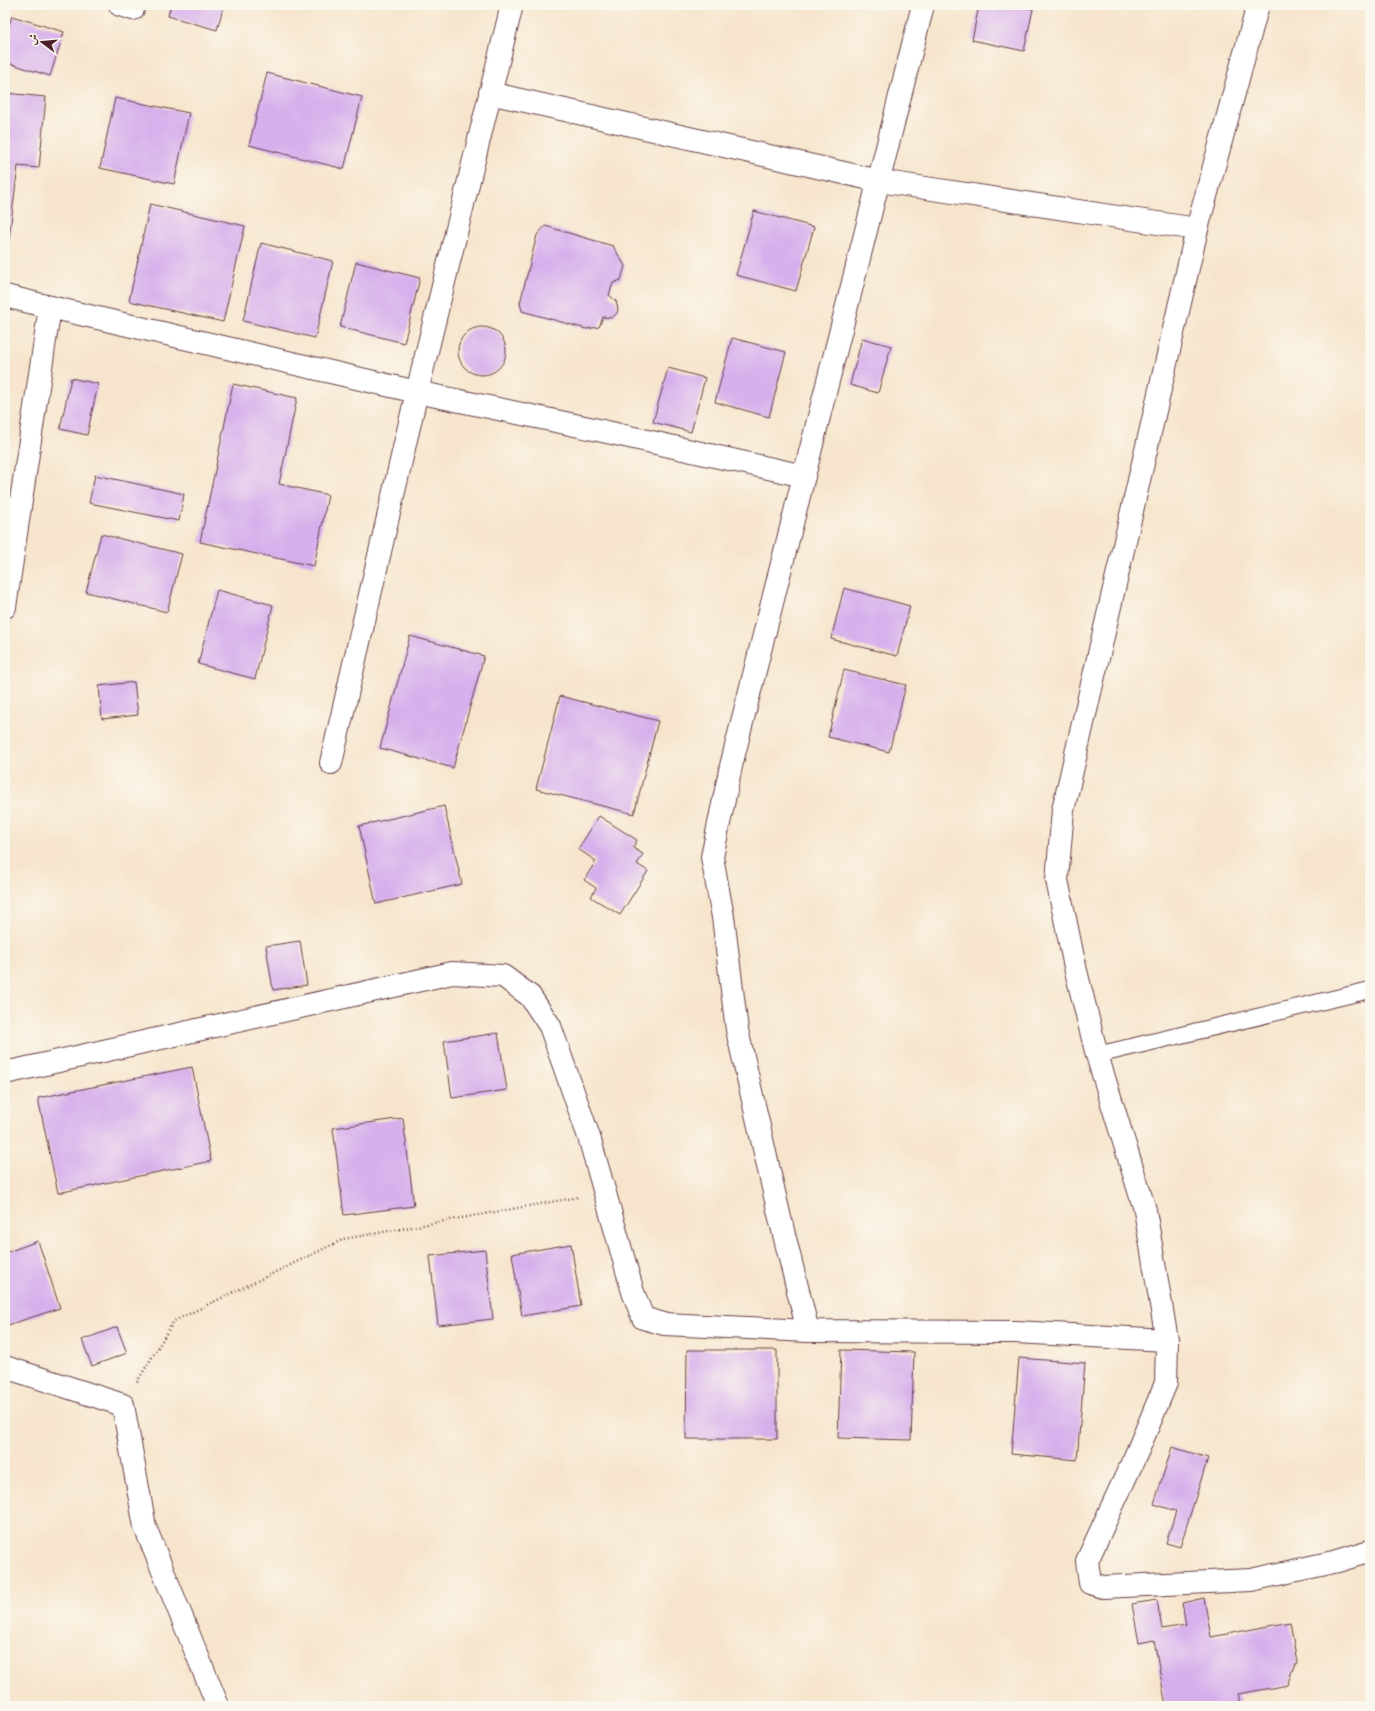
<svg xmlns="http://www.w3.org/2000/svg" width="1375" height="1711" viewBox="0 0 1375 1711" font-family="'IM FELL DW Pica',Amiri,serif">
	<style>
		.building { fill: #d6afec }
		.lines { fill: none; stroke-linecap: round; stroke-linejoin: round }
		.lane-casing { stroke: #643d43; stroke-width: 18 }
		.street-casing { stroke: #643d43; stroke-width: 24 }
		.path { stroke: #643d43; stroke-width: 2.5; stroke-dasharray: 1 3; stroke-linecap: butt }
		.lane { stroke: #fff; stroke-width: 16 }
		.street { stroke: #fff; stroke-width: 22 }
	</style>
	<rect width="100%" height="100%" fill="#fbf7ec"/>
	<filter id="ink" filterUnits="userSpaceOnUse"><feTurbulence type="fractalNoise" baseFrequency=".025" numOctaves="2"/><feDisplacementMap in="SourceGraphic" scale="8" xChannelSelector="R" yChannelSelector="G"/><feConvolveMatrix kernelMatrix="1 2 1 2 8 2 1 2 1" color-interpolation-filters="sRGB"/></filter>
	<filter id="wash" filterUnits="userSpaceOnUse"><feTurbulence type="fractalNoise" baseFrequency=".012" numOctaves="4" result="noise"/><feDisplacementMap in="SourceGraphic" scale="16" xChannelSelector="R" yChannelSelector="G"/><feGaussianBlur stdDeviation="0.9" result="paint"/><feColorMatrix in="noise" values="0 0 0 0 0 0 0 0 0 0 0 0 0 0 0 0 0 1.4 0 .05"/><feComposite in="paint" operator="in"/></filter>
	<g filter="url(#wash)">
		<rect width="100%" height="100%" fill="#f6e5cc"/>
		<g id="blocks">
			<g class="building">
				<path d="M171,5H224L217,30L168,16Z"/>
				<path d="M979,5H1011L1033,9L1024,51L972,40Z"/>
				<path d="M12,16L64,32L50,76L5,62V37Z"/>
				<path d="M267,73L362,97L344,169L249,145Z"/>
				<path d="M5,93L46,97L39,168L18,166L6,263Z"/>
				<path d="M115,98L189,113L174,184L100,168Z"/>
				<path d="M150,204L245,226L223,322L129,301Z"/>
				<path d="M754,211L814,227L796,291L736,275Z"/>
				<path d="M545,226L613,246L625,266L621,280L613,283L609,295L616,301L618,309L617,313L612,318L603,317L599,327L586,329L522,311L520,303L537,235Z"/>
				<path d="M261,243L333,261L315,338L243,321Z"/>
				<path d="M356,262L420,278L404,343L340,327Z"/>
				<circle cx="482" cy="351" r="24"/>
				<path d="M732,338L786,352L769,417L715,402Z"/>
				<path d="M862,338L891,346L878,393L850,385Z"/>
				<path d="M668,368L705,378L691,432L653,422Z"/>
				<path d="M71,378L98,384L87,435L60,429Z"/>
				<path d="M233,384L297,398L279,484L328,495L314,566L200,542Z"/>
				<path d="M95,475L184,494L179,521L89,503Z"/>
				<path d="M101,534L182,554L167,612L86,592Z"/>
				<path d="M844,588L910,606L897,656L831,639Z"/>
				<path d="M217,590L273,605L255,679L198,664Z"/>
				<path d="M410,636L484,656L453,768L380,748Z"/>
				<path d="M844,670L906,685L889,752L828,737Z"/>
				<path d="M134,682L138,715L102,719L99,686Z"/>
				<path d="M560,696L658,721L634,814L536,789Z"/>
				<path d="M444,806L462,884L376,904L359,826Z"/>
				<path d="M599,816L637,840L633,848L643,854L637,864L648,871L620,915L591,897L596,888L584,880L596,861L578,849Z"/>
				<path d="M300,941L307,985L273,990L266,946Z"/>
				<path d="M498,1033L507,1090L452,1098L444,1041Z"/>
				<path d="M192,1067L211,1161L58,1193L38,1098Z"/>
				<path d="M403,1118L414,1206L344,1215L333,1128Z"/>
				<path d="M38,1241L60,1308L5,1326V1253Z"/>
				<path d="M571,1244L581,1306L522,1316L512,1254Z"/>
				<path d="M485,1250L493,1319L438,1325L430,1256Z"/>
				<path d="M117,1327L127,1353L92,1366L82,1340Z"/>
				<path d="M687,1350H777V1439H686Z"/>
				<path d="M841,1350L914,1352L911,1440L838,1438Z"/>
				<path d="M1019,1358L1085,1363L1077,1460L1011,1454Z"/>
				<path d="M1172,1447L1208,1458L1180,1547L1166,1543L1176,1511L1154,1504Z"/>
				<path d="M1204,1598L1211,1637L1290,1622L1297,1662L1288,1685L1238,1694L1241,1706H1166L1154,1640L1139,1643L1132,1604L1157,1600L1162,1629L1186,1625L1182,1603Z"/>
			</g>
		</g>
	</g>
	<g filter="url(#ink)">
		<use href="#blocks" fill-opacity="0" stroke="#643d43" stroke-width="1"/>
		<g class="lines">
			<defs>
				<path id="lane" d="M1097,1055L1370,990"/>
				<g id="street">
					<path d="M120,5L133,9"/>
					<path d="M512,5L417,392L589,428L804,476L731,766L712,857L723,917L737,1030L779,1214L808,1331"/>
					<path d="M490,93L879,181L1197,229L1258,5"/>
					<path d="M1197,229L1063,810L1057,880L1075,967L1097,1055L1145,1210L1167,1340L1166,1383L1138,1450L1087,1561L1090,1583L1103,1587L1251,1580L1338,1561L1370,1551"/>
					<path d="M5,296L50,307"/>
					<path d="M804,476L923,5"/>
					<path d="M5,607L50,307L417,392L331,763"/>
					<path d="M5,1073L452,973L503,976L530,996L550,1026L589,1137L633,1292L643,1318L664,1324L808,1331L1015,1332L1167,1340"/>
					<path d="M5,1367L123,1405L145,1527L218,1706"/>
				</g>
			</defs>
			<use href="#lane" class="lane-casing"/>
			<use href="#street" class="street-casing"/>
			<path class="path" d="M137,1382L174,1321L344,1239L579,1197"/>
			<use href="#lane" class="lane"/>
			<use href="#street" class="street"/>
		</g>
	</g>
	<rect width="1375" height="1711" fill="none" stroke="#fbf7ec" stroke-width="20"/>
	<g transform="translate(42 42) rotate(286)" stroke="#fbf7ec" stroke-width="3" paint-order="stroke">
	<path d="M0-3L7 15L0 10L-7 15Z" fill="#4a1f2b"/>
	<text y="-6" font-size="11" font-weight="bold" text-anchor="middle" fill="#4a1f2b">ش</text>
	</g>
</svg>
